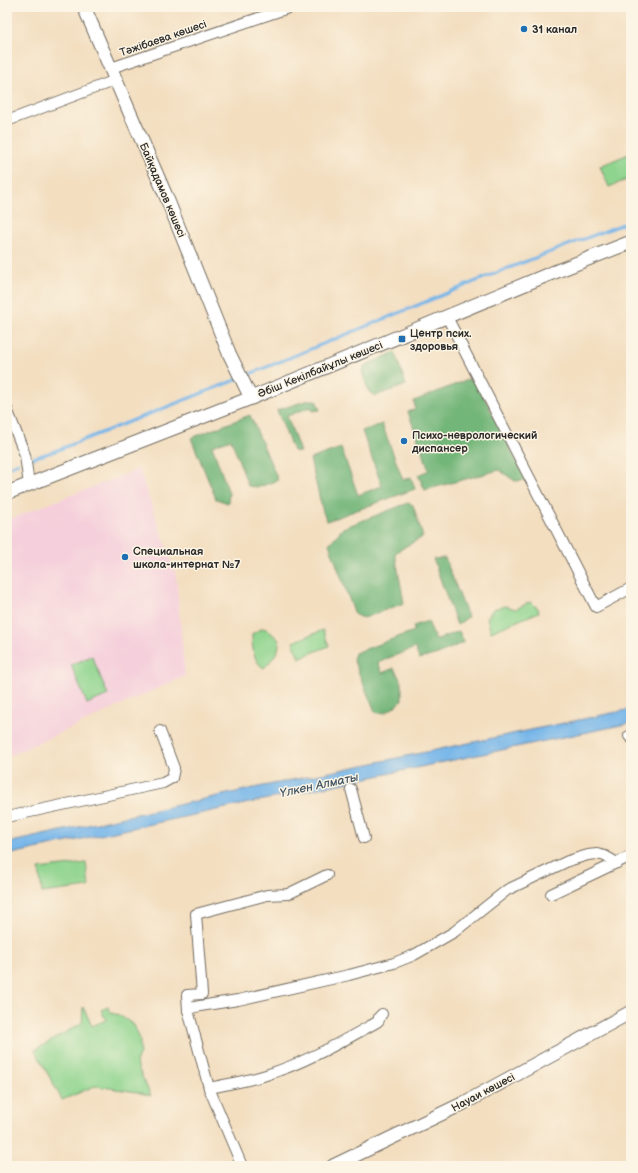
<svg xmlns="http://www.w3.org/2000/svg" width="638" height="1173" viewBox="0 0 638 1173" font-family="'Balsamiq Sans',sans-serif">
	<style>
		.built { fill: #f5cfdb }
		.green { fill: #8fd48e; stroke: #5d805c }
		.forest { fill: #73b679; stroke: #4f7052 }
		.water { fill: #74b5e9; stroke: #50708a }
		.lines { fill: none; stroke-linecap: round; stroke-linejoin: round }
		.stream { stroke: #74b5e9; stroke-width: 3 }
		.minor-casing { stroke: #716a5f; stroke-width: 12 }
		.tertiary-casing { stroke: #716a5f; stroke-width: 15 }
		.minor { stroke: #fff; stroke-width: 10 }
		.tertiary { stroke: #fff; stroke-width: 13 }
		.poi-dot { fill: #1f6fb2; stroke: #fcf5e5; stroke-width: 1.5 }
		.labels { text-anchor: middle; stroke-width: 3; stroke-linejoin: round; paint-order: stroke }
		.poi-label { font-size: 11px; font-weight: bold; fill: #2b2b2b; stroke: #fcf5e5; text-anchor: start }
		.street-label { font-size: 11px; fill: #2b2b2b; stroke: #fcf5e5 }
		.water-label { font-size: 12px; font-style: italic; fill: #415464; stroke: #fcf5e5 }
	</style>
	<rect width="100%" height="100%" fill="#fcf5e5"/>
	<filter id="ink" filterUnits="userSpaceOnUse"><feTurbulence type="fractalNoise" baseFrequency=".025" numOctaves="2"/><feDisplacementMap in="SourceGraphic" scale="8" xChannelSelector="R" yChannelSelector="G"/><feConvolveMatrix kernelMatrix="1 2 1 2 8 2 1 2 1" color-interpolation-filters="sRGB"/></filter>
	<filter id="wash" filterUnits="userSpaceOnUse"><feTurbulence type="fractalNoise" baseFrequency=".012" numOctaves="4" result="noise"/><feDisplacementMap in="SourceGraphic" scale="16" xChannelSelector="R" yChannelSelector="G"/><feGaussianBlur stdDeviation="0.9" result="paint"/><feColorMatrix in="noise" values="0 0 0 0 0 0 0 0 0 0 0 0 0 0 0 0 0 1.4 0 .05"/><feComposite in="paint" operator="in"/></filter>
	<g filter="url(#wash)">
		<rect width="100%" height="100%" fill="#f3dec0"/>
		<path class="built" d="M139,469L176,575L185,676L7,757V520Z"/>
		<g class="green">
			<path d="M631,153V178L609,187L600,166Z"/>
			<path d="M530,602L538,608L539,612L491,632L487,618L493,609L505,606L516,609Z"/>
			<path d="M263,628L268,630L279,640C279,643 279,647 278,650C277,653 267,666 264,668C253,662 252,646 252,634Z"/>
			<path d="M323,630L329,646L299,658L293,642Z"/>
			<path d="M92,656L108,695L87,704L71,665Z"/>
			<path d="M86,863L89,887L42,893L39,869Z"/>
			<path d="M83,1007L92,1026L106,1020L101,1010L108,1007L112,1013L119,1015L134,1025L140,1039V1053L136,1063L151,1096L137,1092L95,1086L62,1100L35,1050L82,1023Z"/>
		</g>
		<g class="forest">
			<path d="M395,352L406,385L375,396L369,392L362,372L364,366Z"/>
			<path d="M469,379L477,383L526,480L515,481L499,470L425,490L418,475L429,470L408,412L415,409L414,401Z"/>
			<path d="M309,400H316L320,410L313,411L311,407L287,416L300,452L293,451L277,410Z"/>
			<path d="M250,415L278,480L259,487L248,486L231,439L212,446L229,493L228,503L216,499L191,438Z"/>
			<path d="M382,424L403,480L411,477L415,489L327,521L323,512L310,459L341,448L358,495L382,486L362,431Z"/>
			<path d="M408,503L413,505L423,537L408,545L395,553L404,603L364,618L355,615L329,544L343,528Z"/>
			<path d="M445,558L468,617L457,625L433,559Z"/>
			<path d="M428,621L435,640L459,631L464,642L438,654L419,659L415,648L378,662L382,673L394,668L402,683V700C394,707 386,716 375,712L353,659L355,653L414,631L413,626Z"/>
		</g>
		<path class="water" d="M631,709V723L305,791L7,855V843L254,788Z"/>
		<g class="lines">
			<g class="stream">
				<path d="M245,376L501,271L631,221"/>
				<path d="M33,458L55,451L238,379"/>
				<path d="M7,468L18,463"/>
			</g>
		</g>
	</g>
	<g filter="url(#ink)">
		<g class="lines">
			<defs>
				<g id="minor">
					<path d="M111,68L291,7"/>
					<path d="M7,121L116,80"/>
					<path d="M447,317L596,607L631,588"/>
					<path d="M7,409L25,455L29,485"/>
					<path d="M629,736L631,738"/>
					<path d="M351,789L364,838"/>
					<path d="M7,817L163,783L172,778L174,768L160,731"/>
					<path d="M551,894L631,856"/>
					<path d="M188,1010L187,995L202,994L196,914L267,895L288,894L327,875"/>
					<path d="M209,1088C228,1084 248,1081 266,1075C305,1063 341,1042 377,1022L379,1020V1017L382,1014"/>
					<path d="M242,1166L209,1088L188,1010L191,1008L200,1006L238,1000L349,975L394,963L414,955L454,932L507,890L568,861L588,855L597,854L605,856L617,863"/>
				</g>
				<g id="tertiary">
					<path d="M84,7L166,196L229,353L251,398"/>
					<path d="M7,493L251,398L547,275L631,242"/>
					<path d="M333,1166L464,1103L631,1012"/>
				</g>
			</defs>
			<use href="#minor" class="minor-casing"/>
			<use href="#tertiary" class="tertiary-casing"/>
			<use href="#minor" class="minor"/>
			<use href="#tertiary" class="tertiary"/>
		</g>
	</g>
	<g class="poi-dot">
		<circle cx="524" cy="29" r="4"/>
		<rect x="398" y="335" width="8" height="8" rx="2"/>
		<circle cx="404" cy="441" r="4"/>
		<circle cx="125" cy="557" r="4"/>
	</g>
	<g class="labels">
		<g class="poi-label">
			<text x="532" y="33">31 канал</text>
			<text x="410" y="337">Центр псих.<tspan x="410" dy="13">здоровья</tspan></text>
			<text x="412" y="439">Психо-неврологический<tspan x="412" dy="13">диспансер</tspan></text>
			<text x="133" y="555">Специальная<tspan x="133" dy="13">школа-интернат №7</tspan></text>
		</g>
		<g class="street-label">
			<text transform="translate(163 38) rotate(-19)" y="4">Тәжібаева көшесі</text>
			<text transform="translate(163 190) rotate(67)" y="4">Байқадамов көшесі</text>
			<text transform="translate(320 369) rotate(-22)" y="4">Әбіш Кекілбайұлы көшесі</text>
			<text transform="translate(483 1092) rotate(-28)" y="4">Науаи көшесі</text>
		</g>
		<g class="water-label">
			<text transform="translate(319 785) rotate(-12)" y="4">Үлкен Алматы</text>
		</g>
	</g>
	<rect width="638" height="1173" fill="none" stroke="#fcf5e5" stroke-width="24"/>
</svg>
